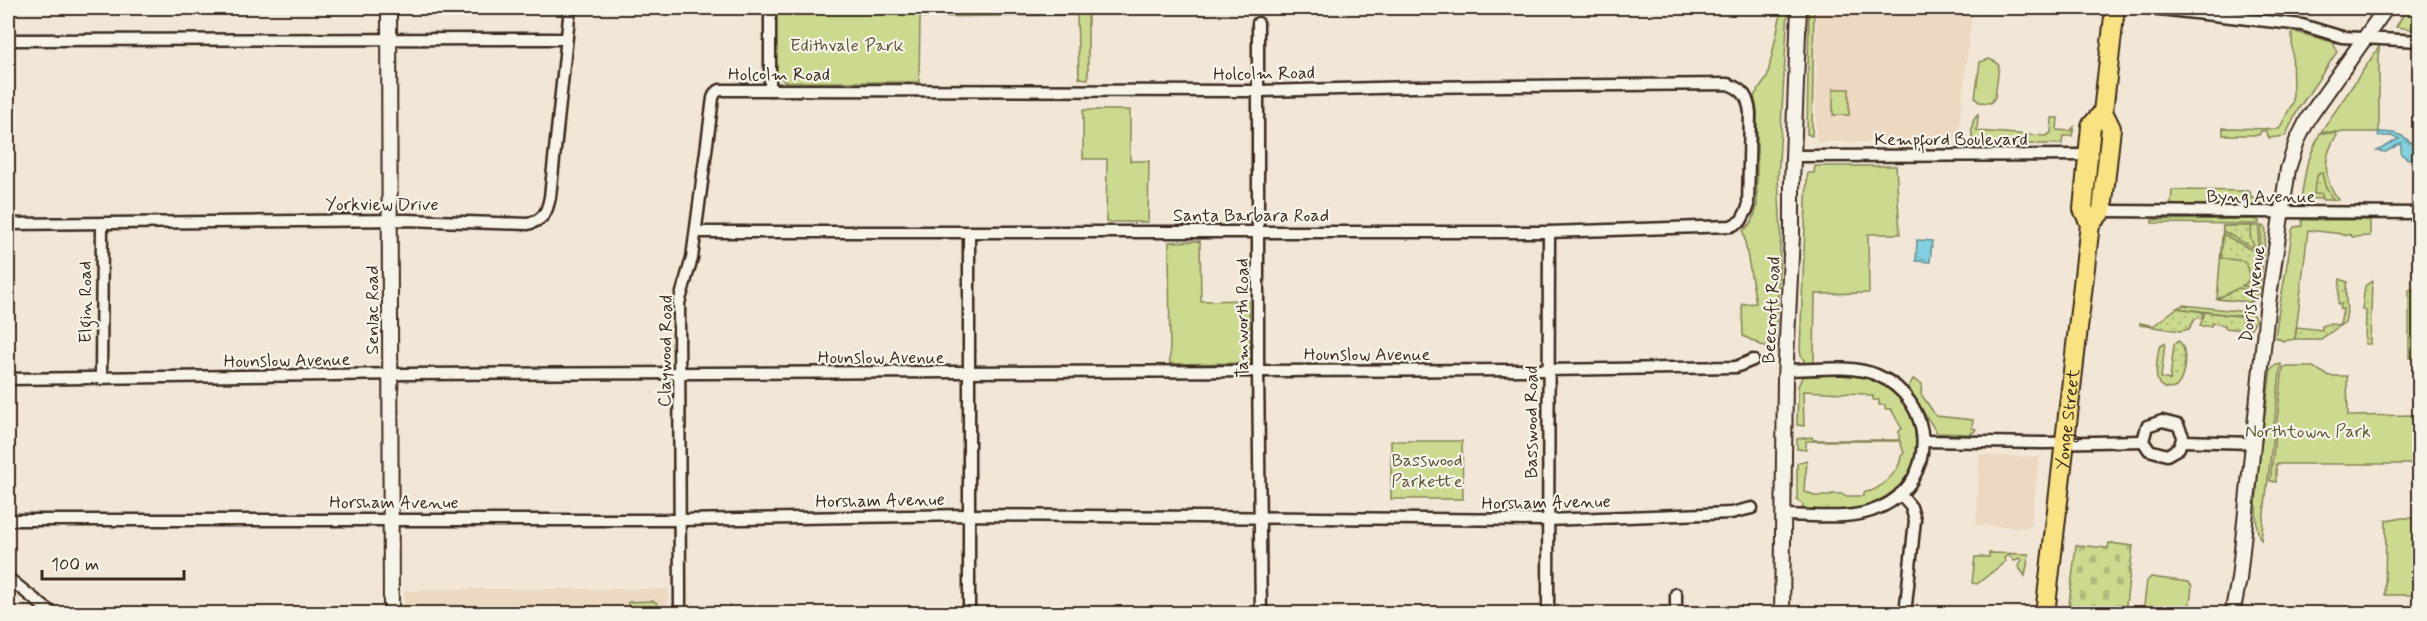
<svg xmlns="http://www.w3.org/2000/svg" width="2427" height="621" viewBox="0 0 2427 621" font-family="Mynerve,sans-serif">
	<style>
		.built { fill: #edd8c1 }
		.green { fill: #cbda8e; stroke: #838256; stroke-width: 1.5 }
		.cemetery { fill: url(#cemetery-stones); stroke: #838256; stroke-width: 1.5 }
		.garden { fill: url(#garden-dots); stroke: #838256; stroke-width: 1.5 }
		.water { fill: url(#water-ripples); stroke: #668e92; stroke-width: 1.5 }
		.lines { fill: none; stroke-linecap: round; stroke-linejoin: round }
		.minor-casing { stroke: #3b2a1e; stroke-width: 15 }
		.tertiary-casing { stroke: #3b2a1e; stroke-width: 18 }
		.primary-casing { stroke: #3b2a1e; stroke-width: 22 }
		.minor { stroke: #f7f3e8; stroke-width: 10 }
		.tertiary { stroke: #f7f3e8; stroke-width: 14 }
		.primary { stroke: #f8e281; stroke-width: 18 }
		.labels { text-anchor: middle; stroke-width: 4.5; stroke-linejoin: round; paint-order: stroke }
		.park-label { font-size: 18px; fill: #5f563a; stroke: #f7f3e8 }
		.street-label { font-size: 18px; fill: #3b2a1e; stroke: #f7f3e8 }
	</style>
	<defs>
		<pattern id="cemetery-stones" width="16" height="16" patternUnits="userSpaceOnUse" patternTransform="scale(1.5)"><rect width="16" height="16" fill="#cbda8e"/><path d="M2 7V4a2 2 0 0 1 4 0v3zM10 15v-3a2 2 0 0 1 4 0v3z" fill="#afbb7a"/></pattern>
		<pattern id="garden-dots" width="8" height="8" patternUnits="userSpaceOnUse" patternTransform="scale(1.5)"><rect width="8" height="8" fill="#cbda8e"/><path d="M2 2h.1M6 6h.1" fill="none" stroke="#afbb7a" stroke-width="1.8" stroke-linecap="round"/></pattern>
		<pattern id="water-ripples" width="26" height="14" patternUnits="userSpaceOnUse" patternTransform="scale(1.5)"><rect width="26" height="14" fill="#82d1e0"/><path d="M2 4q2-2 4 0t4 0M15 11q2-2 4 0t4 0" fill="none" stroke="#71b4c0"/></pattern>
	</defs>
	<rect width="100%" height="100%" fill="#f2e7d6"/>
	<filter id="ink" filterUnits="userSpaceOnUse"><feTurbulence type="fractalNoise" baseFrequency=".0167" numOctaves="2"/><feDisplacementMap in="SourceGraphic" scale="12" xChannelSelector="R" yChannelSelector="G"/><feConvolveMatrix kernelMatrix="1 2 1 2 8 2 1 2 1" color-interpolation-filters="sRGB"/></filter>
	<g filter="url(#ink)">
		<g class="built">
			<path d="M1816,8H1868L1869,13H1972L1958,138H1935L1924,142H1816Z"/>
			<path d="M1979,455L2040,457L2030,528L1976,525Z"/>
			<path d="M447,589H668V613L404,614V591Z"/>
		</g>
		<g class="green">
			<path d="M775,8H1088V79L1079,78L1077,15L920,17L919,82H785L775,73Z"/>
			<path d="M1763,8H1788L1778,178L1781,234L1775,352L1743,336L1742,304L1756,303L1743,231L1752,222L1757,207V109L1754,96L1767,78L1781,13L1763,9Z"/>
			<path d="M1809,8H1814L1812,136L1807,134Z"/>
			<path d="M1953,8H2002L2032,12L1953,13Z"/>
			<path d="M2407,8H2419V30L2396,27Z"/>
			<path d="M2292,31L2333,42L2337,52L2299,108L2285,136L2269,138L2266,131H2261L2259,135H2223V128L2279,129L2293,102Z"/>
			<path d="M2379,47V132H2321Z"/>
			<path d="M1989,59L1996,62L1999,66L1995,97L1991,103L1979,102L1975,98L1980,62Z"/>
			<rect x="1833" y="89" width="16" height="26"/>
			<path d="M1083,110H1130V161H1149L1148,222H1106L1107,159H1083Z"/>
			<path d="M1978,115L1977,131L2046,136L2051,133L2052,118H2058L2057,130L2070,131L2074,127L2072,136H2063L2062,144H1974C1971,137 1970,120 1978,115Z"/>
			<path d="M2320,133H2336L2337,135C2322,157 2323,180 2339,200L2301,198L2307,164Z"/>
			<path d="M1815,166H1896L1900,234H1868L1869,293L1815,294L1814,364L1803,362L1804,360L1801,356L1800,350L1807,179L1808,173H1814Z"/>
			<path d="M2172,190L2250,191L2251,198L2260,199V207L2171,205Z"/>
			<path d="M2254,219L2259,221V224L2152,223V220Z"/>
			<path d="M2302,220H2370V236L2352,237L2351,235L2308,230L2295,339L2283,341L2275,337C2279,302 2288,267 2292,231L2294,227L2302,226Z"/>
			<path d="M2223,226H2260L2251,302L2217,299Z"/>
			<path d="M2262,226L2265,227L2266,233L2259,293L2253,301Z"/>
			<path d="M1200,241L1201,301L1249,300L1250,363L1170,364L1169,242Z"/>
			<path d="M2419,289V358H2409V290Z"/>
			<path d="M2183,305L2246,312L2253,315L2256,320L2251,328L2245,330L2246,317L2177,308Z"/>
			<path d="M2281,364L2261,540C2247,523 2268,397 2271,369L2274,366Z"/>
			<path d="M2283,367H2313L2329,376H2347L2348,416L2419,415V464H2276V482L2270,481Z"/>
			<path d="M1810,376C1833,375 1861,372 1882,384C1929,411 1927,481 1876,503C1854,513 1826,510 1802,509L1803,505L1797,500V463L1807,460C1807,470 1804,479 1804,492L1812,494L1813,496H1831V494H1844V496H1863L1865,492C1879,492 1901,470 1901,456L1904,453L1900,441H1806V450L1797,449V439L1812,437L1813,440H1899V431L1902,429L1891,409H1885V405H1879V400H1873V396H1867L1866,394L1803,391L1804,426L1797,425L1798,387L1802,377Z"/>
			<path d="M1913,379L1922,384L1921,394L1936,416L1973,420L1972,428L1976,429L1975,431L1970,434L1937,433L1908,388Z"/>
			<path d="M1391,441H1462L1463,499H1391Z"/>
			<path d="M2397,518H2419V595H2385L2386,520Z"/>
			<path d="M1989,553L2029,554L2025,576L2018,566L2022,560L2019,558L2014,561L2009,555L2004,558L2006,561L1977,584L1972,583L1975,557H1989Z"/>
			<path d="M2151,577L2188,582L2192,586L2189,613H2143L2147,581Z"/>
			<path d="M653,601L657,603V613H628V602Z"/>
		</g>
		<path class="cemetery" d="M2109,543L2133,546L2125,613H2068L2076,545L2108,548Z"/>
		<g class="garden">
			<path d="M2322,173L2325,186L2333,200H2322V194H2314L2315,183L2318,174Z"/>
			<path d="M2223,226H2252L2250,236L2255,249L2223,231Z"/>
			<path d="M2223,234L2257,253L2253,287L2242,286C2253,280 2250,269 2244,261L2221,258Z"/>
			<path d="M2340,279L2347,282C2343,298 2350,308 2345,322L2321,339H2295L2297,327L2322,330V326L2328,324L2340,325L2343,309H2340L2341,304H2338Z"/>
			<path d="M2372,281L2370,344H2365L2366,310L2362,309L2365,286Z"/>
			<path d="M2238,288L2252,291L2251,302L2217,299Z"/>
			<path d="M2177,308L2203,312L2202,318H2196L2189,329L2181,331L2140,325V323L2153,326Z"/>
			<path d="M2205,312L2246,317L2245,330L2225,328V325L2212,323L2211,326H2200Z"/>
			<path d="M2179,341C2189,350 2185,380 2175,388C2149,394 2157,362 2159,347L2165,343L2161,378L2170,380L2174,344Z"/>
		</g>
		<g class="water">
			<path d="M2379,132C2396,132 2403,134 2414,146L2413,158L2408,159L2401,154V143L2386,152L2377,151L2399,139L2391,136H2378Z"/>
			<path d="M1917,240L1932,241L1930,262L1916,261Z"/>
		</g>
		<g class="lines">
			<defs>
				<g id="minor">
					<path d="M770,8V90"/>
					<path d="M2150,8L2302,25L2342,37L2420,41"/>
					<path d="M1258,23V371L1261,614"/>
					<path d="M8,40L566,39"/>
					<path d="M1794,156L2093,155"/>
					<path d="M2102,211L2420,213"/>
					<path d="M8,224L406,220L528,224C544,220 547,212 550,197L570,8"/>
					<path d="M969,233V614"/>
					<path d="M8,379L408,374L1547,370L1736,367L1753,360"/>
					<path d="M101,379L102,225"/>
					<path d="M2162,421L2178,425L2183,436L2179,448L2167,455L2149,450L2143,441L2147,426Z"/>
					<path d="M1924,441L2044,443L2143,441"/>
					<path d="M2183,441L2252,443"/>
					<path d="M1900,494L1911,507L1915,520L1905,614"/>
					<path d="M1784,515C1814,515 1851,521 1879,508C1939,482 1936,400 1877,375C1850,364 1814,370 1786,370"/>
					<path d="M8,520H680L968,515L1547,520L1731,513L1752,508"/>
					<path d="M8,578L53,614"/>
					<path d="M1676,594V614"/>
					<path d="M680,614L679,303L692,258L713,98L715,93L720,90L1260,91L1413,87L1728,84C1744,90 1748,97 1750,113L1748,208L1741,221L1731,226L1549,232H696"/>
					<path d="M1548,614L1549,232"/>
				</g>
				<g id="tertiary">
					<path d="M389,8L391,614"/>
					<path d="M1782,614L1785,380L1792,235V183L1799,8"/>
					<path d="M2232,614L2239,579L2267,310L2288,169L2297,141L2309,117L2386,8"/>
				</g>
				<g id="primary">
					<path d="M2090,224L2102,211L2111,128L2103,112L2115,8"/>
					<path id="s1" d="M2045,614L2090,224L2083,209L2091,126L2103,112"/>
				</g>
			</defs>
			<use href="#minor" class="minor-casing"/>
			<use href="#tertiary" class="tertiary-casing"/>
			<use href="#primary" class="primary-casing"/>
			<use href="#minor" class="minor"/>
			<use href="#tertiary" class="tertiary"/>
			<use href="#primary" class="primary"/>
		</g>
	</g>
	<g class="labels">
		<g class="park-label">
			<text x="847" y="51">Edithvale Park</text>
			<text x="2308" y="437">Northtown Park</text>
			<text x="1427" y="466">Basswood<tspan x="1427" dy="21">Parkette</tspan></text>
		</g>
		<g class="street-label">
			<text transform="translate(1264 73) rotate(-1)" y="6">Holcolm Road</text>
			<text x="779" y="80">Holcolm Road</text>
			<text x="1951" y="145">Kempford Boulevard</text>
			<text x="2261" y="202">Byng Avenue</text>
			<text x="382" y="210">Yorkview Drive</text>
			<text x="1251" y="221">Santa Barbara Road</text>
			<text transform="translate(2252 294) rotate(-82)" y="6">Doris Avenue</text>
			<text transform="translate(85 302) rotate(-90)" y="6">Elgin Road</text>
			<text transform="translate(372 310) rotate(-90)" y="6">Senlac Road</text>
			<text transform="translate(1771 310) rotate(-87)" y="6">Beecroft Road</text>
			<text transform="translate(1242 318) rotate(-90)" y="6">Tamworth Road</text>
			<text transform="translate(665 351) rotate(-89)" y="6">Claywood Road</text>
			<text x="1367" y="360">Hounslow Avenue</text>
			<text x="881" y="363">Hounslow Avenue</text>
			<text transform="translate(287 360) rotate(-1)" y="6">Hounslow Avenue</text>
			<text dy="6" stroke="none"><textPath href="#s1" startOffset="196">Yonge Street</textPath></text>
			<text transform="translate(1531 422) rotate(-90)" y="6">Basswood Road</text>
			<text transform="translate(880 500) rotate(-1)" y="6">Horsham Avenue</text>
			<text x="394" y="508">Horsham Avenue</text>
			<text transform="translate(1546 502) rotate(-1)" y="6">Horsham Avenue</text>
		</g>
	</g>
	<rect width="2427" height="621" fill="none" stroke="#f7f3e8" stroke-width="30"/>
	<rect x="15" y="15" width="2397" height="591" fill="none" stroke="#3b2a1e" stroke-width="2" filter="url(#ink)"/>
	<path d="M42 570v9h142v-9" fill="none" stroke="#3b2a1e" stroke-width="3"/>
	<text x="51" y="570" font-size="18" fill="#3b2a1e" stroke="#f7f3e8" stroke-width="4.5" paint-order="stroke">100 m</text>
</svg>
